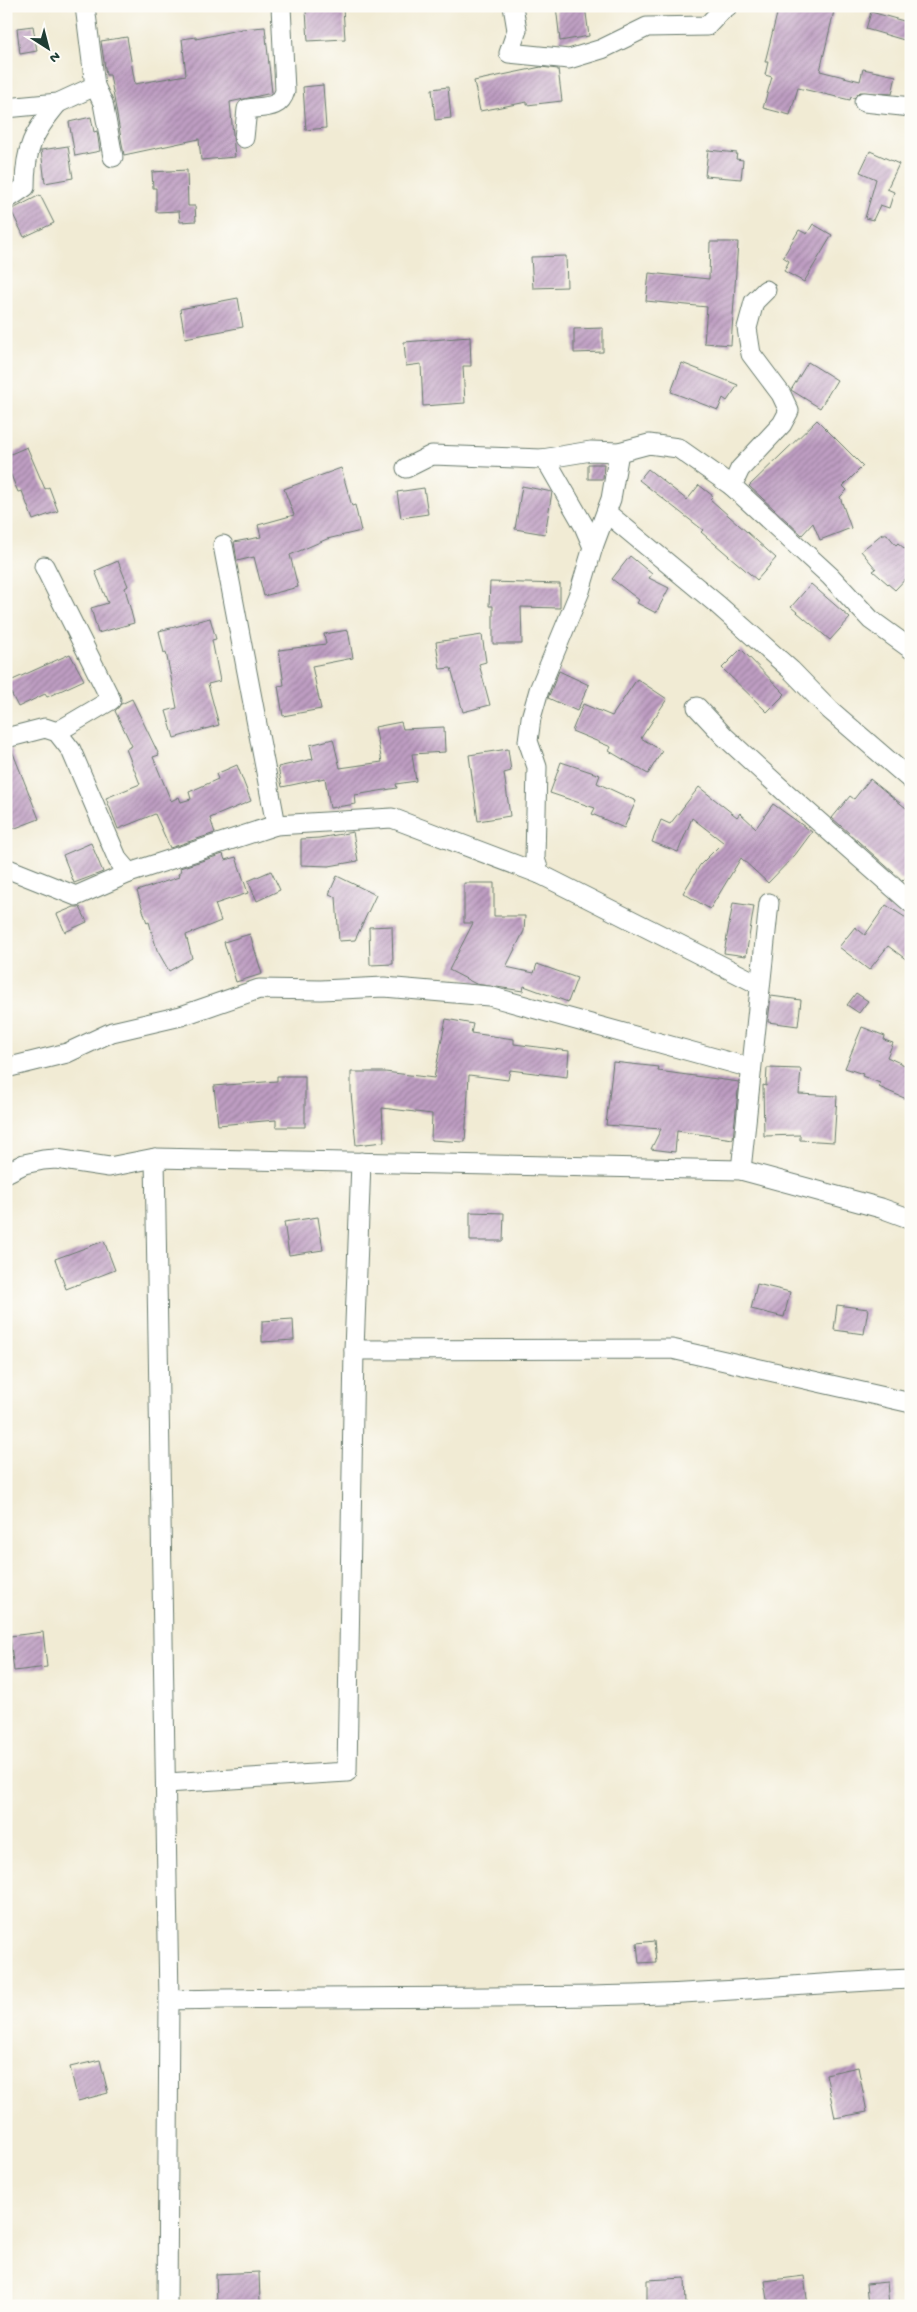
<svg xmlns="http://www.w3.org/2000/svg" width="917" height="2312" viewBox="0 0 917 2312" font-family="'Gochi Hand',sans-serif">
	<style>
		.building { fill: url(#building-hatch) }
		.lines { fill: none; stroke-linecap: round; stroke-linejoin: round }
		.street-casing { stroke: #687a6c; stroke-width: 21 }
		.street { stroke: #fff; stroke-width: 19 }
	</style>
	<defs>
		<pattern id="building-hatch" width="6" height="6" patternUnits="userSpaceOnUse" patternTransform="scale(1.25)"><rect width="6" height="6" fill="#be9dc2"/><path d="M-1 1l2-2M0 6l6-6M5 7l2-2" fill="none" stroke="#9a819e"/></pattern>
	</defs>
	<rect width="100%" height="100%" fill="#fdfcf7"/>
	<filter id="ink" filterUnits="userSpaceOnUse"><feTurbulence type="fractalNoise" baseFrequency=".02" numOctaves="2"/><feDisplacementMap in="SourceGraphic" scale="10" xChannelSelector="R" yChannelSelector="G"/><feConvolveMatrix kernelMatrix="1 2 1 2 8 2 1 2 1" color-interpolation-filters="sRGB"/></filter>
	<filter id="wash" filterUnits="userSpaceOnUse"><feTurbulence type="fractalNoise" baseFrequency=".0096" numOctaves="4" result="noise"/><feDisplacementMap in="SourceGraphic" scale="20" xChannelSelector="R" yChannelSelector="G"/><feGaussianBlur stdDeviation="1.12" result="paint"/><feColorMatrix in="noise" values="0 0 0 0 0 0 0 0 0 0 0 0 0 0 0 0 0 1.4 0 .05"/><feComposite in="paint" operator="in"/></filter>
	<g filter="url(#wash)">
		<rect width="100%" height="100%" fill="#f1ebd4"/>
		<g id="blocks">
			<g class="building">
				<path d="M556,6H585L589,36L560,41Z"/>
				<path d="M779,6H814L834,11L820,71L860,81L863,69L896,76L892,94L860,92L854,98L851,97L850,100L798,88L790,115L763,108L772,77L765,75L768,62H765Z"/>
				<path d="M343,8L345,39L308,41L306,11Z"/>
				<path d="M871,12L911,23V42L866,29Z"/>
				<path d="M33,26L37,51L20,54L17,28Z"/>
				<path d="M265,27L272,93L230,102L235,157L201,160L199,139L124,155L110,75H106L101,41L127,37L135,84L186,75L182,39L196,37V39L242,29Z"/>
				<path d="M541,67L558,69L562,101L527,105V102L480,111L474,81Z"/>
				<path d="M323,85L326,128L306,130L303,87Z"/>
				<path d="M448,87L451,118L435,120L432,89Z"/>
				<path d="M91,117L94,132L97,131L100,151L75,156L69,122Z"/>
				<path d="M68,146L73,178L45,183L41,150Z"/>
				<path d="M708,150L737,153L736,159L743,160L741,179L705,176Z"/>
				<path d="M870,151L899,164L887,189L894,192L889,208L880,205L873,220L865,218L876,179L860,172Z"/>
				<path d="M187,170L188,206H195L196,221L180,222L179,211L156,212V188H153L152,172Z"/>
				<path d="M40,195L54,223L24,237L11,210Z"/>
				<path d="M813,224L832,235L804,282L784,271L789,261L783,257L799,230L807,234Z"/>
				<path d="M710,242H738L731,345L704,343L707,307L646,301L649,273L709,279Z"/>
				<path d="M566,256L567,287L533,288L531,257Z"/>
				<path d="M238,298L243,327L185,338L180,309Z"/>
				<path d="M603,328V352L574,353V329Z"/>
				<path d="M470,337L471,366H463L465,403L423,406L421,364L406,366L404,342Z"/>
				<path d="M808,362L837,380L820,408L791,390Z"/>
				<path d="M682,363L738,385L727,401L723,398L718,410L671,392Z"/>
				<path d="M817,420L863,466L843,486L847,490L840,497L851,528L820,540L813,523L802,535L749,486Z"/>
				<path d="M27,447L45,489L49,487L58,511L33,520L22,491L18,492L6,463V456Z"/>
				<path d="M588,464H604L603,479H588Z"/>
				<path d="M341,468L352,506L355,505L361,531L327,539L290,555L298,587L264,596L254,557L237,561L234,542L261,537L258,525L294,515L284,489Z"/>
				<path d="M648,469L687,500L699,485L713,496L710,499L776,558L757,580L701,532L703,530L639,480Z"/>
				<path d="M522,486L552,492L545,534L515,529Z"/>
				<path d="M424,488L428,514L401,518L397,492Z"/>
				<path d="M882,534H887L896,545L898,543L911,554V573L895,590L873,571L876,569L861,551Z"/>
				<path d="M630,556L652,574L649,578L669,588L656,613L637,603L639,600L612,579Z"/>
				<path d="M118,561L128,586L125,588L134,623L98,633L91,608L108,603L95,571Z"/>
				<path d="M490,582L560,584V608L521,607L522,644H493V606H489Z"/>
				<path d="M811,584L850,618L830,640L791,607Z"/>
				<path d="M210,618L216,639L212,640L220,681L208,684L219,725L174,738L166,711L177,708L166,652L164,653L159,631Z"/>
				<path d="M348,630L353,658L312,666L321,709L283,716L278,686L284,685L279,650L326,644L324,634Z"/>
				<path d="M482,635L486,662L479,664L490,705L463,712L451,668L440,669L436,642Z"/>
				<path d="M741,649L785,694L767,712L722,668Z"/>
				<path d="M70,654L84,680L47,697L45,694L18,707L6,683Z"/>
				<path d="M559,671L589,685L577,711L548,698Z"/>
				<path d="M637,679L667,699L641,738L662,751L648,774L609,751L611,747L572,731L583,704L612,716Z"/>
				<path d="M132,699L159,755L153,757L171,801L179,797L181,802L191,799L189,792L218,779L216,774L237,765L251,801L210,818L215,833L170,848L155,814L118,829L106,798L140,784L126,749L132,746L115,711L121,704Z"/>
				<path d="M401,722L403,729L444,727L445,752L412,754L416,781L396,784L397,788L355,795L356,804L330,808L325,778L282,787L278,767L313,759L310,745L333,739L340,768L382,762L375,727Z"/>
				<path d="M11,748L39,819L13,829L6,813V749Z"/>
				<path d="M508,749L511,771L504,773L510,816L478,821L469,755Z"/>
				<path d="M561,762L600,775L597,783L636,801L624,828L592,814L595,808L550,793Z"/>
				<path d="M870,779L911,812V872L903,881L832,818L850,796L854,799Z"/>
				<path d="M699,787L737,817L740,813L756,828L773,804L812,832L795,855L768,883L741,858L710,909L683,893L700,865L723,842L692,818L678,852L652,842L661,820L670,824Z"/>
				<path d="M353,832L358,861L329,866L301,865V839L319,838Z"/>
				<path d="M91,843L103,872L74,883L63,855Z"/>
				<path d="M223,854L225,860L236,857L248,893L215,904L221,921L186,935L192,958L169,971L157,950L149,922L147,923L137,891L179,877L178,874L181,872L180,868Z"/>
				<path d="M271,871L280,890L257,901L248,881Z"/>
				<path d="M337,876L376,895L355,940L339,941L336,897L329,894Z"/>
				<path d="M464,883H494V916H525L524,931L506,967L534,973L537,964L577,978L568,1002L524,986L523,991L476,984L449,970L473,923H464Z"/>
				<path d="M733,903L754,906L746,956L724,953Z"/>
				<path d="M886,905L911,921V963L888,946L869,970L839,947L855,927L865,935Z"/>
				<path d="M74,907H80L87,922L65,932L57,914Z"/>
				<path d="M392,926L393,964L370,965L369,927Z"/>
				<path d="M250,934L262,974L236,982L224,942Z"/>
				<path d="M856,993L868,1001L859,1013L847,1005Z"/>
				<path d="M771,996L801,1000L798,1026L768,1022Z"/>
				<path d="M446,1019L473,1024L471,1033L514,1039V1044L569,1051L567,1077L510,1070L508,1080L469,1075L465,1142L431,1140L432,1114L382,1108L384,1142L356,1145L351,1093V1072H385L434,1078Z"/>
				<path d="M862,1027L885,1036L884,1040L893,1043L887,1057L911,1068V1101L879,1087L880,1083L862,1076L863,1074L845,1068Z"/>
				<path d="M613,1062L659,1067L658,1071L739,1082L733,1139L677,1131L675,1152L651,1149L661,1129L606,1125Z"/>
				<path d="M767,1068L801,1069L799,1094L837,1096L834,1142L800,1140V1135L764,1136L763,1085L766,1086Z"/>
				<path d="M277,1076H305V1127H276V1120L218,1125L214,1086L277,1081Z"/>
				<path d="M470,1212L504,1213L503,1241H470Z"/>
				<path d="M318,1217L323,1250L289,1255L284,1222Z"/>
				<path d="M104,1241L115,1270L66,1289L55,1259Z"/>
				<path d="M757,1284L790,1292L784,1317L751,1309Z"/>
				<path d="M837,1305L868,1309L864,1334L834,1330Z"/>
				<path d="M293,1319L294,1340L262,1342V1321Z"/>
				<path d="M43,1632L47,1667L14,1671L10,1636Z"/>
				<path d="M654,1941L656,1962L639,1963L637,1943Z"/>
				<path d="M100,2060L108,2093L78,2101L70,2067Z"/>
				<path d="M858,2067L867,2112L835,2118L826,2074Z"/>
				<path d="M259,2272L260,2302L217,2304L216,2274Z"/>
				<path d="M804,2276L808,2306H769L765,2281Z"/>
				<path d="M685,2278L686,2306H647V2280Z"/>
				<path d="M887,2282L889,2306H868L866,2284Z"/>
			</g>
		</g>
	</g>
	<g filter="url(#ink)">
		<use href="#blocks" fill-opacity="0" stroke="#687a6c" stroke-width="1"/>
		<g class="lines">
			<defs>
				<g id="street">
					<path d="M85,6L95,86L103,103L113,157"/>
					<path d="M513,6L517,30L509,53L569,59L602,49L647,27L707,26L722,10L728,6"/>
					<path d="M864,102L911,107"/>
					<path d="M6,108L58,103L95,86"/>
					<path d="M244,138L247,109C263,106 280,110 285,91L281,6"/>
					<path d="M6,200L25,187C25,148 33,133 58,103"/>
					<path d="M766,290L754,302L747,328L751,354L781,394L789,411L782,424L740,469L732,486L830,576L871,620L911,649"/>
					<path d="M542,459L591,451L619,452L649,444L678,448L732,486"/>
					<path d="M406,468L432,455L542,459L549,465L584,526L593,547L580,591L539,690L531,718L528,741L537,767L535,859L540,874"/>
					<path d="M607,513L718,605L791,670L830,710L911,780"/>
					<path d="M223,545L276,825"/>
					<path d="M593,547L611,499L619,452"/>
					<path d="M44,566L111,700L57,732"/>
					<path d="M697,707L725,737L785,792L911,903"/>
					<path d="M6,738L45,728L57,732L71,750L118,860L129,873L276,825L392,818L540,874L760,985"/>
					<path d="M6,868L76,896L129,873"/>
					<path d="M6,1068L67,1053L112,1032L181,1016L259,989L321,990L384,987L489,996L751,1068"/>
					<path d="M155,1158L169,2000L167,2306"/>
					<path d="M741,1170L769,903"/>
					<path d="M6,1173L24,1164L43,1160L56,1159L109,1167L155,1158L741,1170L881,1208L911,1219"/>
					<path d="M354,1350L672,1349L911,1403"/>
					<path d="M166,1783L347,1772L354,1350L361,1162"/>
					<path d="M169,2000C325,1996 480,1999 635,1995C727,1993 819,1982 911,1979"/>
				</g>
			</defs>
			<use href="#street" class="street-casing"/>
			<use href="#street" class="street"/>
		</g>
	</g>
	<rect width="917" height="2312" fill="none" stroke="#fdfcf7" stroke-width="25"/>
	<g transform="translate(48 48) rotate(144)" stroke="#fdfcf7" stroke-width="4" paint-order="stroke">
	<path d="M0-4L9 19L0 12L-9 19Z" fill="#1f3d34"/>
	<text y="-8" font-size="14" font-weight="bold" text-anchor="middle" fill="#1f3d34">N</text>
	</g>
</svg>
